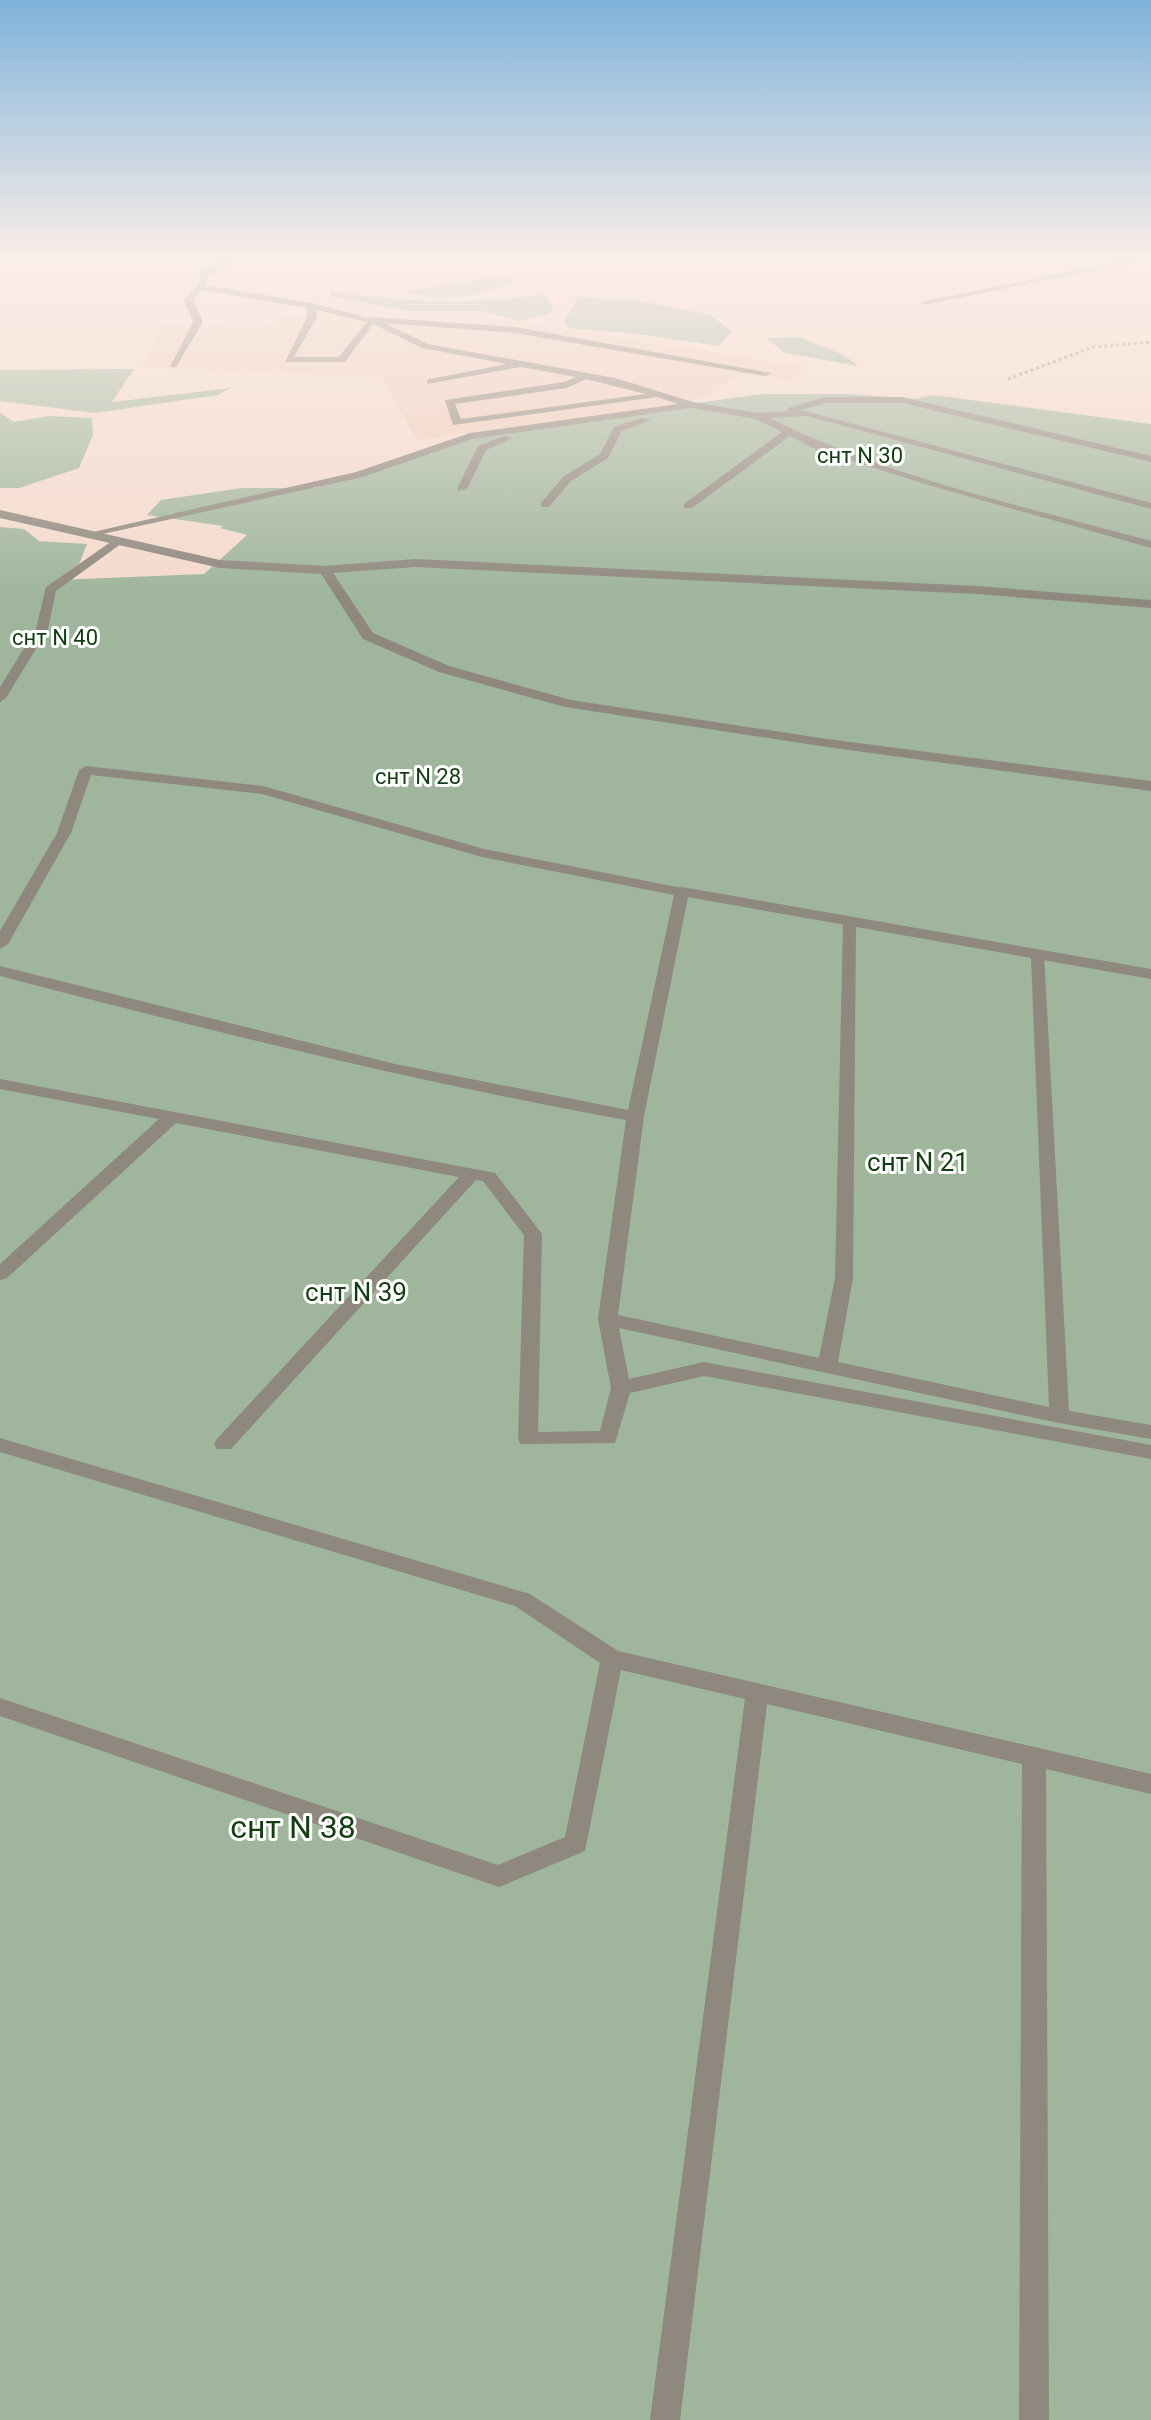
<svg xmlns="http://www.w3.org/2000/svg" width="1151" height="2420" viewBox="0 0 1151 2420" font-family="Roboto,sans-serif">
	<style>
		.built { fill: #efcebc }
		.green { fill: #9fb59c }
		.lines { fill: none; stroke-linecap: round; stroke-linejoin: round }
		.path { stroke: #a49186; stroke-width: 3; stroke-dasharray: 3 3; stroke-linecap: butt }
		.lane { fill: #8e887e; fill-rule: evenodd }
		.street { fill: #8e887e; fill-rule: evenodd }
		.labels { text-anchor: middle; stroke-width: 6; stroke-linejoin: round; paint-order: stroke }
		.far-park-label { font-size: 22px; fill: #133e11; stroke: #fff }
		.park-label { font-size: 26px; fill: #133e11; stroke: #fff }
		.near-park-label { font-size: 32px; fill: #133e11; stroke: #fff }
	</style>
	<rect width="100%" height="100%" fill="#f4dacc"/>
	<path class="built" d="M304,307L387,319L483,324L493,318L804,367L792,380L740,373L714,393L677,406L417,440L381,377L141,367L162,325L272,326L278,315L305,316Z"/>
	<g class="green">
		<path d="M501,276L518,279C480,297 444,302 403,292Z"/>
		<path d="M331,291C407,303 468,306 545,294L553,307L550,314L519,321L483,311H409L330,296Z"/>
		<path d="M578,297L641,301L710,315L732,331L719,346L637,334L568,328L565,321Z"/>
		<path d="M800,337L844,355L858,366L785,353L766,338Z"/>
		<path d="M134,369L112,402L231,388L218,395L95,413L0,401V370Z"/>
		<path d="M762,394H850L915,399L933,395L1151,424V2420H0V527L24,529L39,541L87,544L79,564L57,580L204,574L247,535L220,528L223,526L147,515L161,500L242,488H315L465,435Z"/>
		<path d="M0,413L14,422L49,416L92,418L93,435L79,468L19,488H0Z"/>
	</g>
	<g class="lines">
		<path class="path" d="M1008,379L1093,347L1151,342"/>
		<g class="lane">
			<path d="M197,285L204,287L193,300L203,322L176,367H170L193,322L184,300Z"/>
			<path d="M312,303L316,306L317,317L294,357H339L371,317L515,327L771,373L766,376L515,333L384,323L428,344L615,378L693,402L758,413L788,411V408L825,397H902L1151,456V462L902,403H826L801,410L1151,503V509L807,416L770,418C889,478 1024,506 1151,541V548L928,485L815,449L790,436L692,508H684V504L782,432L755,419L691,408L472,439L363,477L89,537V533L93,532L356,472L470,433L678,404L657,397L453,425L445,400L564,382L576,377L521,367L427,384V380L430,379L507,364L422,348L373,324L345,362H285L307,317L308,306ZM586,379L646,394L461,419L455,404L567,388Z"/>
			<path d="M642,418L651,420L622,431L608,458L571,481L549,507H541V503L563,477L600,454L614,427Z"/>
			<path d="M504,436L513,438L486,450L467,489L458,491L457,489L478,446Z"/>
			<path d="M115,539L125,541L56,591L48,629L6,698L0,702V687L36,629L46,587Z"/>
			<path d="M86,766L263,786L484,849L687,889L689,892L644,1116L618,1315L819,1358L835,1278L843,924L846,921H856L853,1278L838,1362L1049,1407L1031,957L1034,954H1044L1069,1411L1151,1425V1439L1059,1423L619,1328L629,1379L704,1362L1151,1445V1459L704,1376L630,1393L615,1443L521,1444L518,1439L524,1235L483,1181L476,1180L231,1449H217L214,1444L217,1439L459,1177L176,1123L7,1278L0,1280V1264L159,1119L0,1089V1079L495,1173L542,1234L538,1432L600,1431L611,1388L598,1319L626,1120C415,1082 207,1030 0,976V966L395,1064L628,1110L674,895L482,857L262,794L91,775L71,833L8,944L0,949V931L57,833L79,770Z"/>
			<path d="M0,1438L530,1594L618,1651L1151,1774V1794L1046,1769L1049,2420H1019L1022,1764L767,1704L680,2420H650L745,1699L621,1670L585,1851L499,1887L0,1716V1698L498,1865L565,1837L600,1663L515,1606L0,1452Z"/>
		</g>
		<g class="street">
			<path d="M225,259H237L208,276L205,285L312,303L376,320L371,323L312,309L197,289L201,272Z"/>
			<path d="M1132,259L1146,260L925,305L920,302Z"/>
			<path d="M0,510L220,560L325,566L415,559L977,586L1151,600V608L977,594L415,567L333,573L373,633L449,666L571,700L827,739L1151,781V791L827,747L565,707L439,672L363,639L321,574L220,568L0,518Z"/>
			<path d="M682,887L1151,969V979L676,895L674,892L676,889Z"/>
		</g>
	</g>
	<linearGradient id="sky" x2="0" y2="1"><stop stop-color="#7fb2da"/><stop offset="0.43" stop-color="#faeee8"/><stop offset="1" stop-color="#faeee8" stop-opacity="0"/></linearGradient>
	<rect width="1151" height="598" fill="url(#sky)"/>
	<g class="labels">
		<g class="far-park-label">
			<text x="860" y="463">снт N 30</text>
			<text x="55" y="645">снт N 40</text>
			<text x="418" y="784">снт N 28</text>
		</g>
		<g class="park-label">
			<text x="918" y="1171">снт N 21</text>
			<text x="356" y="1301">снт N 39</text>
		</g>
		<g class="near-park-label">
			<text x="293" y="1838">снт N 38</text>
		</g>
	</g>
</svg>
